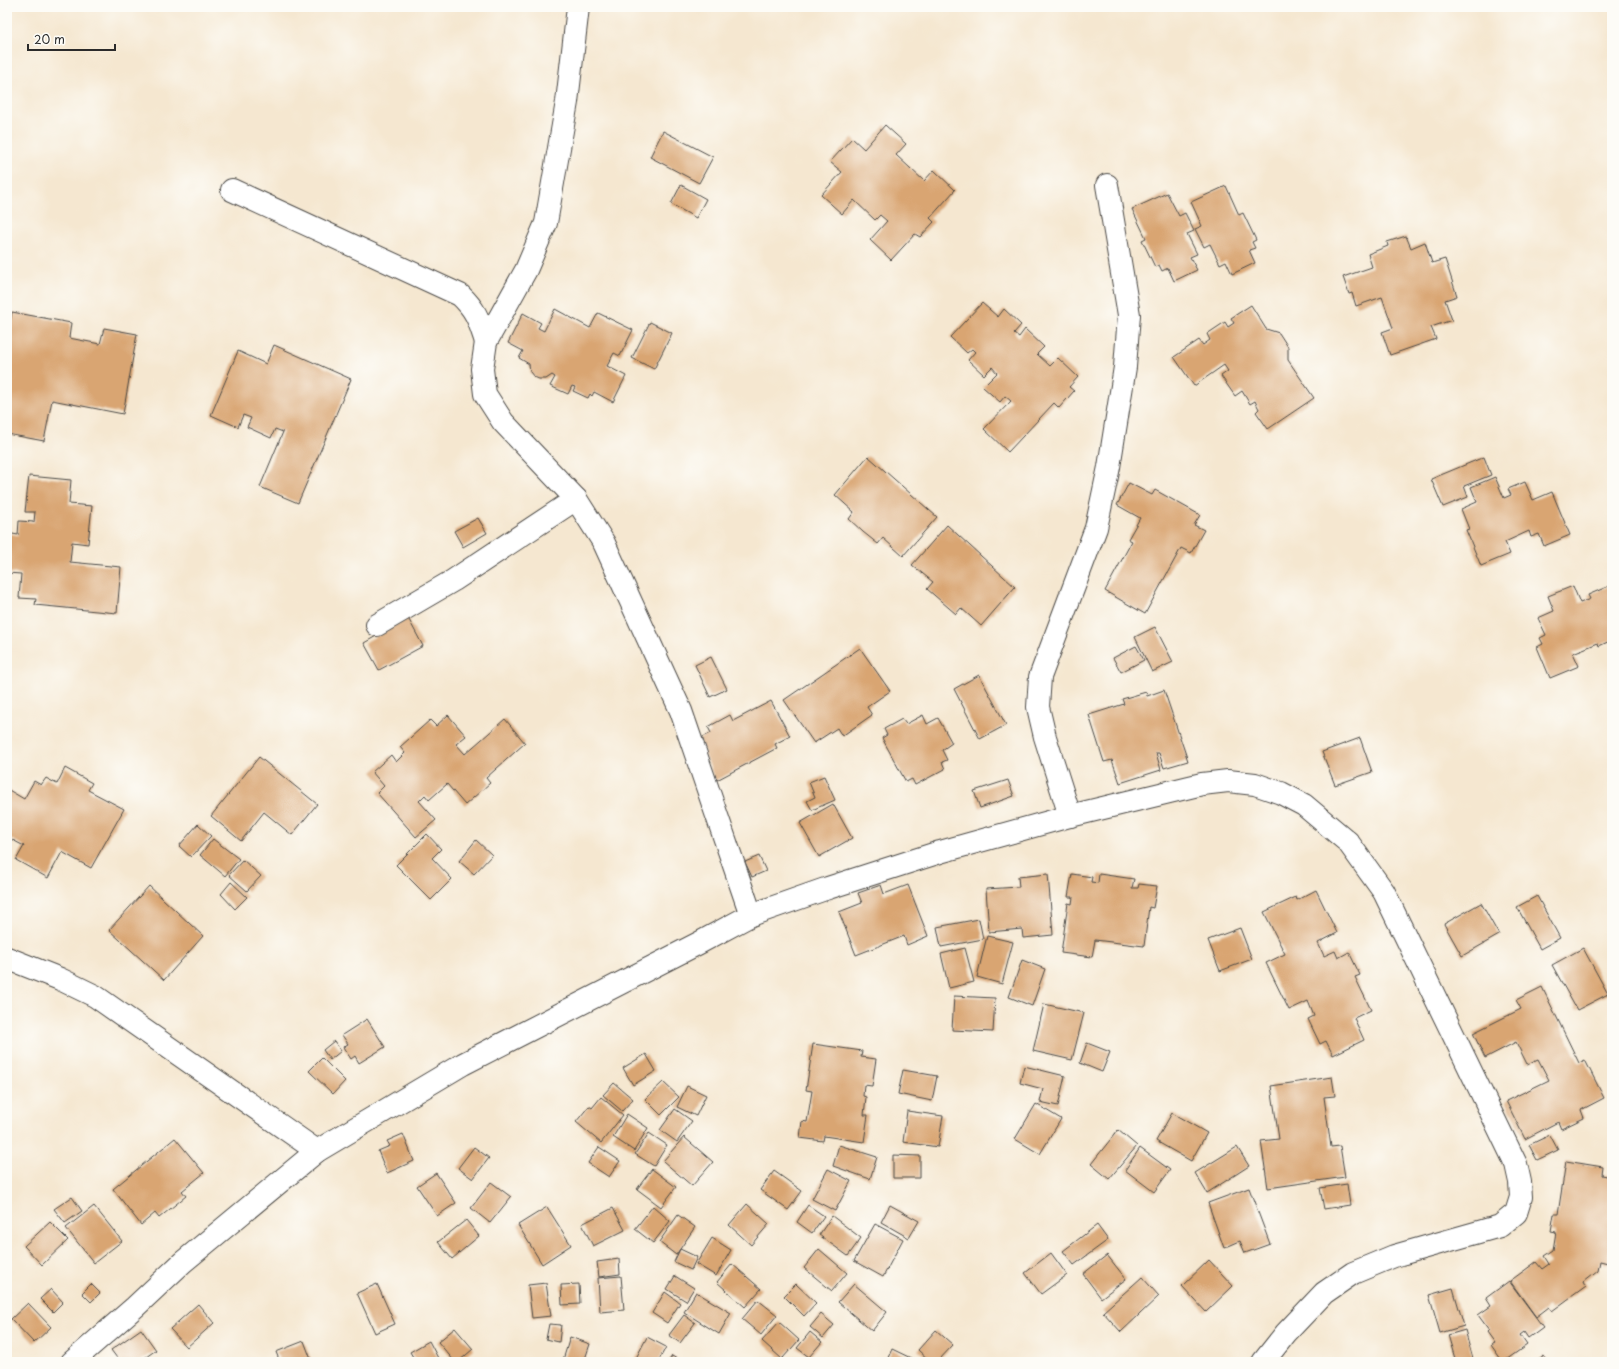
<svg xmlns="http://www.w3.org/2000/svg" width="1619" height="1369" viewBox="0 0 1619 1369" font-family="'Playpen Sans',sans-serif">
	<style>
		.building { fill: #d9a572 }
		.lines { fill: none; stroke-linecap: round; stroke-linejoin: round }
		.minor-casing { stroke: #494744; stroke-width: 24 }
		.minor { stroke: #fff; stroke-width: 22 }
	</style>
	<rect width="100%" height="100%" fill="#fdfcf7"/>
	<filter id="ink" filterUnits="userSpaceOnUse"><feTurbulence type="fractalNoise" baseFrequency=".025" numOctaves="2"/><feDisplacementMap in="SourceGraphic" scale="8" xChannelSelector="R" yChannelSelector="G"/><feConvolveMatrix kernelMatrix="1 2 1 2 8 2 1 2 1" color-interpolation-filters="sRGB"/></filter>
	<filter id="wash" filterUnits="userSpaceOnUse"><feTurbulence type="fractalNoise" baseFrequency=".012" numOctaves="4" result="noise"/><feDisplacementMap in="SourceGraphic" scale="16" xChannelSelector="R" yChannelSelector="G"/><feGaussianBlur stdDeviation="0.9" result="paint"/><feColorMatrix in="noise" values="0 0 0 0 0 0 0 0 0 0 0 0 0 0 0 0 0 1.4 0 .05"/><feComposite in="paint" operator="in"/></filter>
	<g filter="url(#wash)">
		<rect width="100%" height="100%" fill="#f5e7d0"/>
		<g id="blocks">
			<g class="building">
				<path d="M885,125L906,144L896,155L924,181L934,170L955,190L930,218L934,222L920,237L915,234L891,260L870,240L887,221L880,215L875,220L854,200L842,214L821,195L842,172L830,162L852,138L864,149Z"/>
				<path d="M663,131L713,157L699,183L650,157Z"/>
				<path d="M681,185L706,199L696,218L671,204Z"/>
				<path d="M1226,186L1239,215L1243,213L1256,240L1252,242L1255,248L1249,250L1255,263L1232,274L1226,261L1220,264L1210,244L1204,247L1195,229L1202,226L1191,202Z"/>
				<path d="M1167,193L1179,216L1185,213L1194,231L1187,234L1197,254L1190,257L1197,270L1174,281L1168,268L1162,271L1159,265L1155,267L1142,240L1146,238L1132,209Z"/>
				<path d="M1406,236L1411,248L1425,242L1432,263L1445,259L1457,296L1445,300L1452,320L1431,327L1436,339L1390,355L1382,332L1393,328L1382,297L1356,306L1352,293L1349,294L1343,277L1372,267L1368,254L1388,246L1387,242Z"/>
				<path d="M982,303L998,317L1004,309L1021,325L1014,333L1019,337L1025,329L1044,347L1037,354L1050,366L1058,358L1078,377L1069,387L1074,391L1059,408L1054,403L1008,452L984,429L1011,401L1005,396L1000,402L983,387L997,373L992,367L984,375L968,360L975,352L972,349L967,353L950,337Z"/>
				<path d="M1251,305L1266,329L1279,333L1288,347V360L1314,398L1268,429L1256,412L1259,409L1255,401L1250,404L1242,391L1235,396L1221,376L1228,371L1224,365L1194,386L1174,357L1199,340L1203,345L1210,340L1207,334L1225,322L1228,327L1234,323L1231,318Z"/>
				<path d="M555,309L590,328L598,313L633,330L620,356L614,353L607,366L626,376L613,402L594,392L592,396L590,394L588,398L573,391L575,387L572,386L568,394L550,386L555,377L552,375L546,379H539L534,377L530,372L529,364L519,358L523,351L508,343L523,313L541,323L538,328L544,331Z"/>
				<path d="M12,312L71,323L69,338L100,344L104,328L137,334L123,414L52,400L44,441L7,434V338Z"/>
				<path d="M650,322L672,333L654,369L632,358Z"/>
				<path d="M274,345L351,379L298,503L260,487L283,432L275,429L271,438L247,427L251,418L243,415L238,427L211,415L238,351L266,364Z"/>
				<path d="M868,456L937,517L903,556L883,538L878,544L863,532L849,519L854,512L835,495Z"/>
				<path d="M1484,457L1491,475L1464,486L1468,497L1443,507L1431,479Z"/>
				<path d="M29,476L71,480L69,504L92,506L88,544L72,542L70,562L121,567L117,613L35,605L36,599L19,598L21,574L7,573V533L18,535L19,521L34,522L35,512H25Z"/>
				<path d="M1495,477L1504,498L1511,495L1508,489L1525,482L1533,500L1552,492L1570,535L1544,546L1539,534L1531,537L1529,531L1505,542L1510,554L1481,566L1466,530L1469,529L1461,509L1477,502L1471,487Z"/>
				<path d="M1129,483L1152,495L1155,490L1200,515L1194,525L1204,530L1191,553L1181,548L1145,614L1105,591L1132,541L1128,539L1140,518L1117,505Z"/>
				<path d="M478,518L487,533L463,547L454,531Z"/>
				<path d="M947,525L1015,587L981,626L961,608L956,614L927,589L933,582L912,565Z"/>
				<path d="M1573,586L1580,603L1590,599L1588,595L1609,586L1612,593V640L1599,646L1598,643L1573,653L1579,666L1550,678L1537,647L1543,644L1540,638L1546,635L1538,618L1554,611L1548,596Z"/>
				<path d="M408,618L423,646L379,670L364,643Z"/>
				<path d="M1155,627L1173,662L1152,672L1135,637Z"/>
				<path d="M1136,646L1144,660L1121,672L1113,658Z"/>
				<path d="M860,648L890,691L867,707L872,715L842,736L837,728L814,743L784,700Z"/>
				<path d="M711,657L727,689L710,697L695,665Z"/>
				<path d="M979,675L1006,725L980,739L954,689Z"/>
				<path d="M1164,690L1188,761L1164,768L1159,753H1156L1161,770L1120,783L1112,760L1104,762L1089,715L1124,704L1122,699L1146,692L1147,696Z"/>
				<path d="M771,701L790,736L775,744L777,748L715,781L699,739L711,733L708,727L730,715L733,721Z"/>
				<path d="M448,715L466,736L456,744L465,754L505,719L525,743L486,778L490,783L465,805L447,784L429,800L425,795L419,801L436,820L416,837L377,793L384,786L372,772L391,755L396,762L405,753L400,747L430,720L436,726Z"/>
				<path d="M923,715L927,724L938,718L952,743L942,750L947,760L942,762L945,769L915,785L912,779L906,782L882,738L887,735L884,729L902,719L906,724Z"/>
				<path d="M1360,738L1372,772L1335,785L1322,752Z"/>
				<path d="M259,757L317,804L292,835L264,812L241,841L211,816Z"/>
				<path d="M65,768L92,783L88,790L124,809L91,868L62,852L48,878L16,860L24,846L7,837V789L24,799L34,781L41,785L46,778L57,784Z"/>
				<path d="M824,776L835,800L812,810L807,801L815,797L809,782Z"/>
				<path d="M1008,780L1014,796L980,808L974,791Z"/>
				<path d="M833,804L852,838L819,857L800,823Z"/>
				<path d="M198,824L211,836L191,857L179,846Z"/>
				<path d="M427,834L441,849L432,858L452,879L431,900L396,865Z"/>
				<path d="M213,839L239,859L225,876L200,855Z"/>
				<path d="M476,840L492,855L474,874L459,861Z"/>
				<path d="M759,856L766,871L752,877L745,862Z"/>
				<path d="M243,860L261,876L247,891L229,875Z"/>
				<path d="M1048,874L1053,935L1023,938L1022,929L989,932L986,889L1019,887L1018,877Z"/>
				<path d="M1072,874L1092,877L1091,882L1098,883L1099,874L1134,879L1132,888H1138L1139,884L1157,886L1153,908L1149,907L1144,946L1095,940L1092,957L1061,953L1068,903L1072,904L1073,897H1068Z"/>
				<path d="M231,882L247,897L235,909L221,894Z"/>
				<path d="M881,885L884,894L908,885L928,936L907,945L904,936L856,955L839,912L862,903L858,893Z"/>
				<path d="M149,886L203,936L164,980L109,930Z"/>
				<path d="M1316,890L1337,933L1318,943L1324,956L1335,951L1338,958L1349,952L1360,975L1355,977L1371,1010L1354,1018L1364,1040L1333,1055L1326,1041L1320,1044L1308,1019L1314,1016L1308,1001L1289,1010L1266,963L1285,954L1264,912L1296,897L1297,900Z"/>
				<path d="M1537,896L1560,938L1540,949L1517,907Z"/>
				<path d="M1481,903L1499,935L1462,956L1444,924Z"/>
				<path d="M979,919L983,939L941,947L937,927Z"/>
				<path d="M1240,928L1252,959L1220,971L1208,940Z"/>
				<path d="M987,936L1013,942L1002,984L977,977Z"/>
				<path d="M965,948L974,982L949,988L941,954Z"/>
				<path d="M1583,948L1608,994L1577,1010L1552,965Z"/>
				<path d="M1022,960L1045,969L1032,1006L1009,997Z"/>
				<path d="M1542,987L1579,1063L1585,1060L1604,1098L1581,1110L1584,1118L1561,1129L1558,1122L1525,1139L1506,1101L1549,1080L1538,1059L1527,1064L1516,1042L1485,1058L1473,1033L1521,1009L1516,1000Z"/>
				<path d="M954,996L995,998L993,1032L952,1030Z"/>
				<path d="M1044,1004L1084,1013L1072,1060L1033,1051Z"/>
				<path d="M367,1019L385,1047L359,1063L355,1056L351,1059L343,1047L348,1044L342,1035Z"/>
				<path d="M334,1041L341,1051L330,1060L323,1050Z"/>
				<path d="M1087,1043L1110,1052L1102,1072L1080,1063Z"/>
				<path d="M813,1044L862,1051L861,1057L876,1059L872,1086L864,1085L863,1096L866,1097L864,1115H868L864,1142L824,1136L823,1141L800,1138L802,1121L807,1122L812,1091L806,1090Z"/>
				<path d="M646,1054L656,1071L633,1085L623,1068Z"/>
				<path d="M322,1058L345,1081L333,1094L309,1071Z"/>
				<path d="M1024,1066L1065,1076L1058,1106L1040,1102L1043,1089L1020,1083Z"/>
				<path d="M903,1070L937,1076L932,1101L898,1094Z"/>
				<path d="M1332,1077L1335,1096L1324,1097L1331,1147L1340,1146L1345,1177L1268,1188L1261,1141L1279,1139L1271,1086Z"/>
				<path d="M663,1082L679,1097L661,1115L645,1099Z"/>
				<path d="M614,1083L633,1099L622,1111L603,1095Z"/>
				<path d="M687,1086L706,1095L696,1116L677,1107Z"/>
				<path d="M601,1097L623,1115L601,1143L576,1122L589,1106L592,1108Z"/>
				<path d="M1036,1104L1061,1119L1040,1154L1015,1139Z"/>
				<path d="M675,1109L692,1121L677,1142L660,1130Z"/>
				<path d="M907,1111L943,1116L938,1147L903,1142Z"/>
				<path d="M1172,1113L1207,1133L1191,1161L1156,1141Z"/>
				<path d="M627,1114L648,1128L634,1151L613,1137Z"/>
				<path d="M1118,1130L1137,1146L1109,1179L1091,1164Z"/>
				<path d="M649,1133L667,1145L654,1166L635,1154Z"/>
				<path d="M403,1134L414,1161L387,1173L378,1151L390,1146L387,1141Z"/>
				<path d="M1550,1135L1558,1150L1537,1160L1529,1145Z"/>
				<path d="M684,1137L713,1162L692,1186L663,1161Z"/>
				<path d="M175,1138L204,1173L182,1191L186,1196L159,1218L155,1213L141,1225L113,1189Z"/>
				<path d="M839,1145L877,1157L870,1179L833,1166Z"/>
				<path d="M474,1147L489,1158L473,1179L458,1168Z"/>
				<path d="M599,1147L620,1161L609,1177L588,1163Z"/>
				<path d="M1237,1147L1249,1166L1207,1193L1195,1173Z"/>
				<path d="M1140,1148L1170,1170L1154,1192L1125,1170Z"/>
				<path d="M893,1155L920,1156V1178H893Z"/>
				<path d="M1566,1161L1603,1167L1602,1175L1612,1177V1245L1610,1244L1608,1263L1600,1261L1598,1271L1584,1282L1586,1286L1552,1311L1549,1307L1536,1317L1510,1281L1536,1262L1542,1269L1549,1264L1544,1256L1553,1250L1556,1232L1551,1231L1554,1214H1558Z"/>
				<path d="M652,1169L676,1187L661,1207L637,1189Z"/>
				<path d="M828,1169L851,1181L835,1211L812,1199Z"/>
				<path d="M774,1171L802,1191L788,1210L760,1190Z"/>
				<path d="M436,1173L456,1203L437,1216L417,1186Z"/>
				<path d="M491,1182L511,1197L490,1223L471,1208Z"/>
				<path d="M1347,1184L1350,1205L1324,1209L1320,1188Z"/>
				<path d="M1249,1188L1270,1244L1245,1253L1240,1241L1224,1248L1208,1203Z"/>
				<path d="M72,1197L82,1211L65,1223L54,1209Z"/>
				<path d="M747,1204L769,1224L751,1245L729,1225Z"/>
				<path d="M808,1205L824,1216L812,1233L797,1222Z"/>
				<path d="M890,1205L919,1221L909,1238L881,1222Z"/>
				<path d="M94,1206L122,1241L94,1263L66,1228Z"/>
				<path d="M653,1206L670,1221L653,1243L635,1229Z"/>
				<path d="M547,1207L571,1245L542,1264L518,1225Z"/>
				<path d="M613,1208L625,1230L593,1246L582,1224Z"/>
				<path d="M678,1215L695,1227L676,1255L659,1242Z"/>
				<path d="M832,1216L861,1238L848,1256L819,1235Z"/>
				<path d="M466,1220L479,1236L452,1259L438,1242Z"/>
				<path d="M50,1222L68,1240L42,1265L24,1246Z"/>
				<path d="M875,1224L903,1239L883,1277L854,1261Z"/>
				<path d="M1097,1225L1108,1240L1074,1265L1063,1251Z"/>
				<path d="M712,1238L731,1250L716,1276L696,1264Z"/>
				<path d="M680,1249L697,1257L691,1270L674,1262Z"/>
				<path d="M819,1249L847,1273L832,1291L804,1268Z"/>
				<path d="M1051,1253L1067,1275L1041,1294L1025,1273Z"/>
				<path d="M1107,1255L1126,1279L1101,1298L1083,1274Z"/>
				<path d="M619,1259L620,1274L599,1277L597,1262Z"/>
				<path d="M1209,1260L1233,1286L1206,1312L1182,1286Z"/>
				<path d="M732,1264L761,1289L745,1307L717,1282Z"/>
				<path d="M621,1276L624,1310L600,1312L598,1278Z"/>
				<path d="M675,1276L694,1288L686,1301L667,1289Z"/>
				<path d="M1142,1277L1159,1296L1121,1332L1103,1312Z"/>
				<path d="M1509,1281L1543,1327L1528,1338L1524,1332L1520,1335L1527,1345L1503,1362L1491,1345L1495,1343L1487,1332L1489,1330L1478,1315L1491,1306L1486,1298Z"/>
				<path d="M546,1283L551,1316L532,1318L528,1285Z"/>
				<path d="M91,1284L100,1293L91,1302L82,1293Z"/>
				<path d="M377,1284L395,1324L375,1333L357,1293Z"/>
				<path d="M579,1284L580,1304L562,1305L561,1285Z"/>
				<path d="M796,1284L816,1303L804,1316L784,1296Z"/>
				<path d="M854,1284L887,1312L872,1331L838,1302Z"/>
				<path d="M1453,1288L1464,1326L1440,1333L1429,1295Z"/>
				<path d="M51,1289L63,1302L53,1312L40,1299Z"/>
				<path d="M665,1292L680,1303L667,1323L652,1313Z"/>
				<path d="M696,1292L731,1313L719,1334L684,1312Z"/>
				<path d="M758,1300L777,1315L761,1335L742,1319Z"/>
				<path d="M28,1303L51,1327L34,1343L11,1319Z"/>
				<path d="M198,1304L214,1323L187,1347L170,1329Z"/>
				<path d="M821,1314L834,1325L823,1338L810,1327Z"/>
				<path d="M684,1315L695,1323L680,1343L669,1335Z"/>
				<path d="M779,1322L799,1340L782,1359L762,1341Z"/>
				<path d="M549,1324L561,1325L559,1342L546,1339Z"/>
				<path d="M455,1328L473,1349L458,1362H455L438,1342Z"/>
				<path d="M141,1329L156,1350L139,1362H120L111,1350Z"/>
				<path d="M936,1330L953,1345L937,1362H931L918,1350Z"/>
				<path d="M1465,1330L1474,1362H1456L1448,1335Z"/>
				<path d="M810,1332L822,1342L809,1357L797,1348Z"/>
				<path d="M570,1337L590,1344L584,1362H569L563,1360Z"/>
				<path d="M647,1337L666,1347L658,1362H634Z"/>
				<path d="M304,1341L312,1362H280L276,1352Z"/>
				<path d="M429,1341L439,1360L436,1362H416L410,1352Z"/>
				<path d="M892,1349L919,1362H886Z"/>
				<path d="M672,1356L682,1362H668Z"/>
				<path d="M1544,1356L1548,1362H1536Z"/>
			</g>
		</g>
	</g>
	<g filter="url(#ink)">
		<use href="#blocks" fill-opacity="0" stroke="#494744" stroke-width="1"/>
		<g class="lines">
			<defs>
				<g id="minor">
					<path d="M578,7L567,102L546,223L526,270L486,342L482,369L485,394L503,422L576,499L604,543L681,711L751,915"/>
					<path d="M232,190L460,295C477,311 479,321 486,342"/>
					<path d="M377,625L454,580L576,499"/>
					<path d="M1070,816L1045,737L1038,707L1040,677L1096,528L1109,467L1125,367L1129,315L1107,185"/>
					<path d="M7,958L60,979L95,996L317,1151"/>
					<path d="M72,1362L135,1307L183,1262L317,1151L463,1064L699,943L751,915L828,888L940,852L1070,816L1202,784L1228,781L1255,784L1281,793L1304,805L1348,842L1384,892L1516,1164L1520,1182L1521,1197L1516,1213L1500,1226L1394,1256L1353,1273L1324,1293L1286,1333L1263,1362"/>
				</g>
			</defs>
			<use href="#minor" class="minor-casing"/>
			<use href="#minor" class="minor"/>
		</g>
	</g>
	<rect width="1619" height="1369" fill="none" stroke="#fdfcf7" stroke-width="24"/>
	<path d="M28 44v6h87v-6" fill="none" stroke="#2b2b2b" stroke-width="2"/>
	<text x="34" y="44" font-size="12" fill="#2b2b2b" stroke="#fdfcf7" stroke-width="3" paint-order="stroke">20 m</text>
</svg>
